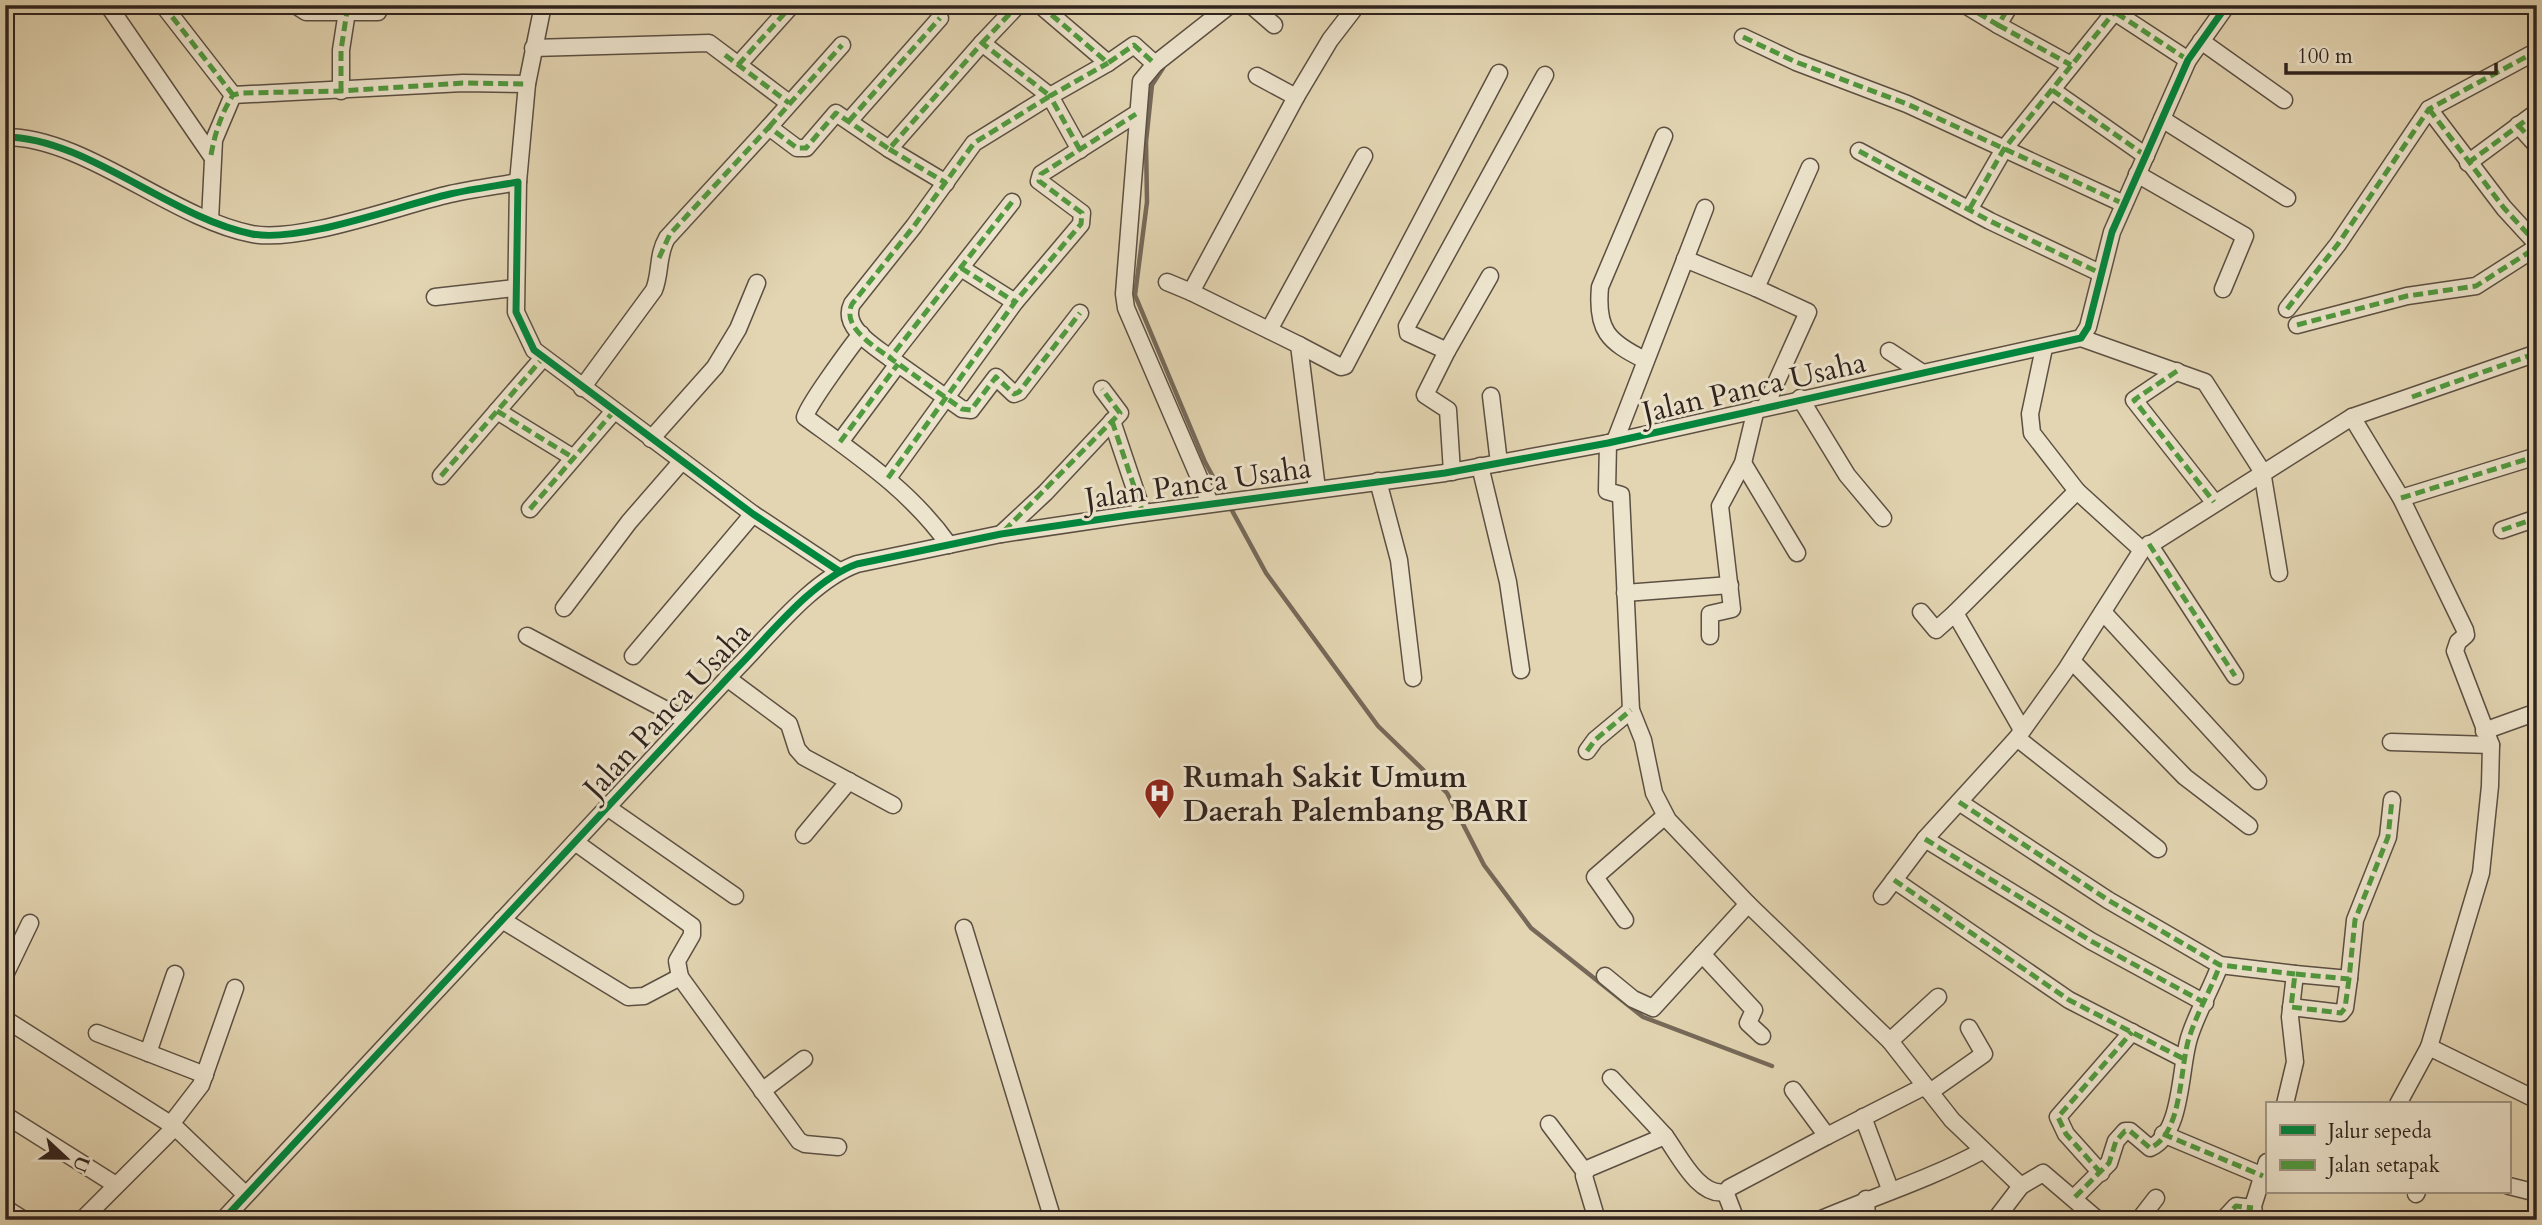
<svg xmlns="http://www.w3.org/2000/svg" width="2542" height="1225" viewBox="0 0 2542 1225" font-family="Cardo,serif">
	<style>
		.lines { fill: none; stroke-linecap: round; stroke-linejoin: round }
		.stream { stroke: #766959; stroke-width: 4.5 }
		.minor-casing { stroke: #5c5043; stroke-width: 19 }
		.minor { stroke: #ede4cd; stroke-width: 16 }
		.quiet { stroke: #509b3f; stroke-width: 5; stroke-dasharray: 10 5; stroke-linecap: butt }
		.cycleway-casing { stroke: #ede4cd; stroke-width: 11 }
		.cycleway { stroke: #00873e; stroke-width: 7 }
		.labels { text-anchor: middle; stroke-width: 6; stroke-linejoin: round; paint-order: stroke }
		.street-label { font-size: 30px; fill: #2f231e; stroke: #ede4cd }
		.poi-label { font-size: 30px; font-weight: bold; fill: #2f231e; stroke: #ede4cd; text-anchor: start }
	</style>
	<rect width="100%" height="100%" fill="#e3d5b2"/>
	<filter id="stains"><feTurbulence type="fractalNoise" baseFrequency=".00286" numOctaves="4"/><feColorMatrix values="0 0 0 0 .2 0 0 0 0 .09 0 0 0 0 .02 0 0 0 .5 -.17"/></filter>
	<radialGradient id="worn" r=".72"><stop offset=".6" stop-color="#630" stop-opacity="0"/><stop offset="1" stop-color="#630" stop-opacity=".3"/></radialGradient>
	<g class="lines">
		<g class="stream">
			<path d="M1163,68L1152,85L1146,142L1147,202L1135,295L1205,462L1224,497"/>
			<path d="M1229,505L1266,573L1378,726L1447,793L1484,865L1531,928L1643,1017L1772,1066"/>
		</g>
		<defs>
			<g id="minor">
				<path d="M108,5L211,155"/>
				<path d="M163,5L233,95"/>
				<path d="M295,5L306,12H378"/>
				<path d="M1040,5L1108,63L1134,45L1155,64"/>
				<path d="M1251,5L1274,25"/>
				<path d="M1965,5L1998,25L2010,5"/>
				<path d="M2104,5L2188,60"/>
				<path d="M1998,25L2071,65"/>
				<path d="M1743,37L1796,62L1907,104L2124,204"/>
				<path d="M2201,41L2284,100"/>
				<path d="M982,43L1018,5"/>
				<path d="M533,48L709,43L789,103"/>
				<path d="M738,65L792,5"/>
				<path d="M1257,76L1296,97L1191,292L1299,345L1317,489"/>
				<path d="M2052,90L2146,156"/>
				<path d="M341,91V50L348,5"/>
				<path d="M1296,97L1330,40L1357,5"/>
				<path d="M2429,109L2504,208L2537,244"/>
				<path d="M2162,119L2287,198"/>
				<path d="M849,121L940,18"/>
				<path d="M2518,125L2537,146"/>
				<path d="M769,127L842,45"/>
				<path d="M5,137C85,137 171,218 252,234C301,243 398,206 450,194C472,189 495,186 518,182L516,312L534,350L753,514L839,571"/>
				<path d="M889,149L946,183"/>
				<path d="M1080,150L1050,96L1108,63"/>
				<path d="M1859,151L1990,221L2100,273"/>
				<path d="M2468,163L2537,112"/>
				<path d="M2137,174L2245,236L2223,289"/>
				<path d="M518,182L527,84L543,5"/>
				<path d="M1012,202L890,358L962,409L971,410L996,377L1014,394L1019,392L1080,313"/>
				<path d="M1970,208L2004,149L2120,5"/>
				<path d="M210,220L214,140L233,95L463,83L527,84"/>
				<path d="M1685,259L1756,288"/>
				<path d="M961,268L1015,302"/>
				<path d="M1167,282L1191,292"/>
				<path d="M435,297L515,288"/>
				<path d="M2287,309L2338,244L2429,109L2537,51"/>
				<path d="M2297,325L2407,296L2476,286L2537,247"/>
				<path d="M1269,330L1364,156"/>
				<path d="M861,334C852,345 805,409 805,417C858,456 911,491 949,545"/>
				<path d="M2081,338L2205,382L2262,471L2279,573"/>
				<path d="M1299,345L1341,367L1345,366L1499,73"/>
				<path d="M2044,348L2030,414L2032,433L2077,491L2142,550"/>
				<path d="M1447,351L1490,276"/>
				<path d="M1889,351L1921,372"/>
				<path d="M1645,360C1608,342 1596,330 1600,287L1664,136"/>
				<path d="M2177,371L2134,400L2214,502"/>
				<path d="M582,388L654,290C661,273 657,255 667,238L769,127L797,148H806L836,113L889,149L982,43L1050,96L974,143L914,226L852,304C841,327 874,346 890,358"/>
				<path d="M1491,396L1499,463"/>
				<path d="M1800,398L1847,475L1883,518"/>
				<path d="M1766,405L1808,312L1756,288L1810,167"/>
				<path d="M497,411L572,457"/>
				<path d="M2352,417L2401,498L2465,630L2466,635L2458,642L2455,651L2491,745L2490,786L2481,873L2429,1047L2537,1100"/>
				<path d="M1112,421L1143,513"/>
				<path d="M651,439L715,367L738,329L757,283"/>
				<path d="M1615,441L1705,208"/>
				<path d="M840,442L898,364"/>
				<path d="M1608,443L1607,491L1621,495L1631,710L1643,740L1654,793L1668,820L1748,904L1890,1041L1952,1120L2021,1186"/>
				<path d="M1743,463L1797,553"/>
				<path d="M1480,466L1508,582L1521,670"/>
				<path d="M1452,472L1448,410L1425,395L1447,351L1408,333L1407,326L1545,75"/>
				<path d="M441,476L542,359"/>
				<path d="M888,478L1015,302L1081,224L1082,213L1039,181L1041,174L1136,114"/>
				<path d="M1378,481L1399,560L1413,678"/>
				<path d="M2401,498L2537,456"/>
				<path d="M1210,503L1126,308L1124,294L1141,81L1155,64L1230,5"/>
				<path d="M530,509L614,411"/>
				<path d="M2502,530L2537,518"/>
				<path d="M1001,534L1045,493L1120,413L1102,389"/>
				<path d="M2149,544L2235,676"/>
				<path d="M1625,593L1730,585"/>
				<path d="M564,608L629,522L682,461"/>
				<path d="M1921,612L1936,630L1955,613"/>
				<path d="M2103,612L2258,781"/>
				<path d="M527,636L687,721"/>
				<path d="M1710,636V614L1732,609L1720,506L1743,463L1756,409"/>
				<path d="M633,656L753,514"/>
				<path d="M2072,661L2185,777L2249,826"/>
				<path d="M727,678L789,724L797,749L804,757L893,805"/>
				<path d="M2021,728L1955,613L2077,491"/>
				<path d="M2484,731L2537,712"/>
				<path d="M2017,738L2158,849"/>
				<path d="M2391,742L2491,745"/>
				<path d="M1587,751L1595,740L1631,710"/>
				<path d="M1959,802L2108,900L2220,965L2295,974"/>
				<path d="M607,807L735,896"/>
				<path d="M804,835L849,781"/>
				<path d="M1925,839L2091,941L2205,1003"/>
				<path d="M575,842L692,926V935L677,961L680,977"/>
				<path d="M1894,880L2069,1000L2184,1059"/>
				<path d="M1882,896L1925,839L2017,738L2065,671L2142,550L2352,417L2537,353"/>
				<path d="M502,920L628,997L644,996L680,977L799,1141L805,1144L838,1147"/>
				<path d="M1625,920L1595,877L1665,816"/>
				<path d="M964,928L1053,1220"/>
				<path d="M1702,954L1754,1010L1748,1023L1762,1036"/>
				<path d="M5,975L30,923"/>
				<path d="M1605,976L1633,999L1653,1008L1748,904"/>
				<path d="M2291,1007L2341,1013L2345,1008L2349,979"/>
				<path d="M5,1019L175,1127L246,1195"/>
				<path d="M97,1033L205,1075"/>
				<path d="M1890,1041L1938,997"/>
				<path d="M148,1053L175,974"/>
				<path d="M762,1091L804,1059"/>
				<path d="M1930,1092L1984,1054L1969,1028"/>
				<path d="M2285,1104L2295,1062L2290,1017L2295,974L2349,979L2355,920L2388,837L2392,800"/>
				<path d="M2398,1104L2429,1047"/>
				<path d="M5,1115L116,1185"/>
				<path d="M1863,1117L1890,1189"/>
				<path d="M171,1124L201,1085L235,988"/>
				<path d="M1549,1124L1585,1172"/>
				<path d="M2163,1134L2263,1176"/>
				<path d="M1665,1136C1679,1155 1699,1198 1726,1192"/>
				<path d="M1827,1136L1925,1086"/>
				<path d="M2101,1173L2066,1134L2058,1117L2132,1032"/>
				<path d="M2509,1186L2537,1193"/>
				<path d="M2416,1194L2417,1192"/>
				<path d="M2075,1197L2109,1163L2116,1141L2125,1131H2130L2150,1148C2184,1133 2179,1065 2190,1035C2198,1011 2211,989 2220,965"/>
				<path d="M1866,1199L1867,1220"/>
				<path d="M5,1208L24,1220"/>
				<path d="M82,1220L175,1127"/>
				<path d="M223,1220L735,670C769,636 812,580 857,564L1001,534L1129,515L1445,473L1608,443L2081,338L2088,327L2112,232L2188,60L2227,5"/>
				<path d="M1597,1220L1584,1176L1587,1169L1665,1136L1611,1078"/>
				<path d="M1736,1220L1726,1194L1729,1188L1827,1136L1793,1090"/>
				<path d="M1819,1220C1873,1197 1930,1179 1982,1151"/>
				<path d="M1995,1220L2021,1186L2043,1173L2098,1220"/>
				<path d="M2139,1220L2156,1198"/>
				<path d="M2223,1220L2236,1206L2253,1208"/>
				<path d="M2255,1220L2253,1206L2267,1162"/>
			</g>
		</defs>
		<use href="#minor" class="minor-casing"/>
		<use href="#minor" class="minor"/>
		<g class="quiet">
			<path d="M163,5L233,95"/>
			<path d="M295,5L306,12H378"/>
			<path d="M1040,5L1108,63L1134,45L1155,64"/>
			<path d="M1965,5L1998,25L2010,5"/>
			<path d="M2104,5L2188,60"/>
			<path d="M1998,25L2071,65"/>
			<path d="M1743,37L1796,62L1907,104L2124,204"/>
			<path d="M982,43L1018,5"/>
			<path d="M725,55L789,103"/>
			<path d="M738,65L792,5"/>
			<path d="M2052,90L2146,156"/>
			<path d="M341,91V50L348,5"/>
			<path d="M2429,109L2504,208L2537,244"/>
			<path d="M849,121L940,18"/>
			<path d="M2518,125L2537,146"/>
			<path d="M769,127L842,45"/>
			<path d="M889,149L946,183"/>
			<path d="M1080,150L1050,96L1108,63"/>
			<path d="M1859,151L1990,221L2100,273"/>
			<path d="M211,155C215,133 221,114 233,95L241,93L341,91L463,83L527,84"/>
			<path d="M2468,163L2537,112"/>
			<path d="M1012,202L890,358L962,409L971,410L996,377L1014,394L1019,392L1080,313"/>
			<path d="M1970,208L2004,149L2120,5"/>
			<path d="M659,258L670,234L769,127L797,148H806L836,113L889,149L982,43L1050,96L974,143L914,226L852,304C841,327 874,346 890,358"/>
			<path d="M961,268L1015,302"/>
			<path d="M2287,309L2338,244L2429,109L2537,51"/>
			<path d="M2297,325L2407,296L2476,286L2537,247"/>
			<path d="M2177,371L2134,400L2214,502"/>
			<path d="M2412,397L2537,353"/>
			<path d="M497,411L572,457"/>
			<path d="M1112,421L1143,513"/>
			<path d="M840,442L898,364"/>
			<path d="M441,476L542,359"/>
			<path d="M888,478L1015,302L1081,224L1082,213L1039,181L1041,174L1136,114"/>
			<path d="M2401,498L2537,456"/>
			<path d="M530,509L614,411"/>
			<path d="M2502,530L2537,518"/>
			<path d="M1004,531L1120,413L1102,389"/>
			<path d="M2149,544L2235,676"/>
			<path d="M1587,751L1595,740L1631,710"/>
			<path d="M1959,802L2108,900L2220,965L2295,974"/>
			<path d="M1925,839L2091,941L2205,1003"/>
			<path d="M1894,880L2069,1000L2184,1059"/>
			<path d="M2349,979L2345,1008L2341,1013L2291,1007L2295,974L2349,979L2355,920L2388,837L2392,800"/>
			<path d="M2163,1134L2263,1176"/>
			<path d="M2101,1173L2066,1134L2058,1117L2132,1032"/>
			<path d="M2075,1197L2109,1163L2116,1141L2125,1131H2130L2150,1148C2184,1133 2179,1065 2190,1035C2198,1011 2211,989 2220,965"/>
			<path d="M2223,1220L2236,1206L2253,1208"/>
		</g>
		<defs>
			<g id="cycleway">
				<path d="M5,137C85,137 171,218 252,234C301,243 398,206 450,194C472,189 495,186 518,182L516,312L534,350L753,514L839,571"/>
				<path d="M223,1220L735,670C769,636 812,580 857,564L1001,534L1129,515L1445,473L1608,443L2081,338L2088,327L2112,232L2188,60L2227,5"/>
			</g>
		</defs>
		<use href="#cycleway" class="cycleway-casing"/>
		<use href="#cycleway" class="cycleway"/>
	</g>
	<defs>
		<symbol id="hospital-pin" viewBox="-11 -11 22 30"><path d="M0 17L-7.5 6A9.5 9.5 0 1 1 7.5 6Z" fill="#8f2418" stroke="#ede4cd"/><path d="M-5-5h3v3.5h4V-5h3V5h-3V1.5h-4V5h-3Z" fill="#fff"/></symbol>
	</defs>
	<g fill-rule="evenodd">
		<use href="#hospital-pin" x="1142" y="776" width="35" height="47"/>
	</g>
	<g class="labels">
		<g class="street-label">
			<text transform="translate(1754 387) rotate(-13)" y="10">Jalan Panca Usaha</text>
			<text transform="translate(1198 483) rotate(-8)" y="10">Jalan Panca Usaha</text>
			<text transform="translate(667 710) rotate(-47)" y="10">Jalan Panca Usaha</text>
		</g>
		<g class="poi-label">
			<text x="1183" y="787">Rumah Sakit Umum<tspan x="1183" dy="34">Daerah Palembang BARI</tspan></text>
		</g>
	</g>
	<rect width="2542" height="1225" fill="none" stroke="#e3d5b2" stroke-width="28"/>
	<rect x="7" y="7" width="2528" height="1211" fill="none" stroke="#2f231e" stroke-width="3.5"/>
	<rect x="14" y="14" width="2514" height="1197" fill="none" stroke="#2f231e" stroke-width="2"/>
	<rect x="2266" y="1102" width="245" height="91" fill="#ede4cd" stroke="#a19787" stroke-width="2"/>
	<rect x="2280" y="1125" width="35" height="10" fill="#00873e" stroke="#a19787" stroke-width="2"/>
	<text x="2328" y="1138" font-size="21" fill="#2f231e">Jalur sepeda</text>
	<rect x="2280" y="1160" width="35" height="10" fill="#509b3f" stroke="#a19787" stroke-width="2"/>
	<text x="2328" y="1172" font-size="21" fill="#2f231e">Jalan setapak</text>
	<g transform="translate(66 1158) rotate(112)" stroke="#ede4cd" stroke-width="5" paint-order="stroke">
	<path d="M0-5L12 26L0 18L-12 26Z" fill="#2f231e"/>
	<text y="-10" font-size="19" font-weight="bold" text-anchor="middle" fill="#2f231e">U</text>
	</g>
	<path d="M2286 63v10h210v-10" fill="none" stroke="#2f231e" stroke-width="3.5"/>
	<text x="2297" y="63" font-size="21" fill="#2f231e" stroke="#ede4cd" stroke-width="5" paint-order="stroke">100 m</text>
	<rect width="100%" height="100%" filter="url(#stains)"/>
	<rect width="100%" height="100%" fill="url(#worn)"/>
</svg>
